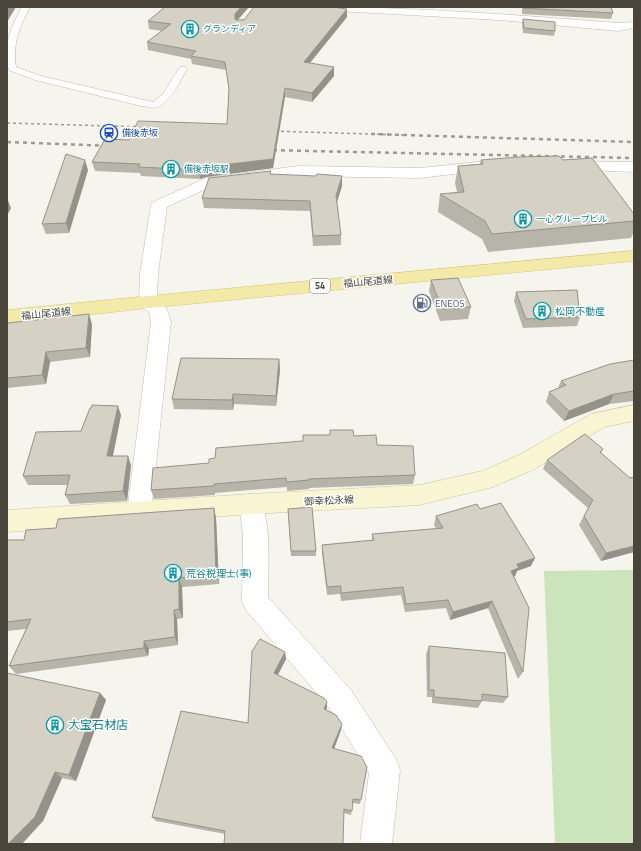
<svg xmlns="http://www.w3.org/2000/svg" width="641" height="851" viewBox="0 0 641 851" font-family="'Titillium Web','Noto Sans JP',sans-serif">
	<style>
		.green { fill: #cce4bb }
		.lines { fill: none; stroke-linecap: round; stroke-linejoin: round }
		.service-casing { stroke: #bfbcb0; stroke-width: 1 }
		.minor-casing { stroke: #bfbcb0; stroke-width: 1 }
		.secondary-casing { stroke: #c9c49e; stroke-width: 1 }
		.primary-casing { stroke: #d7c979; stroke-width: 1 }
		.service { fill: #fff; fill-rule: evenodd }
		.minor { fill: #fff; fill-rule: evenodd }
		.secondary { fill: #f9f5d3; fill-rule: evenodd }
		.primary { fill: #f3e9a8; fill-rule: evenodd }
		.rail-far1 { stroke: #9a9a9a; stroke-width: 1.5; stroke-dasharray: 3 3; stroke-linecap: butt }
		.rail { stroke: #9a9a9a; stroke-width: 2.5; stroke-dasharray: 4 4; stroke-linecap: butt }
		.wall { fill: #b7b4a9 }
		.shaded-wall { fill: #959289 }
		.building { fill: #d5d1c4; stroke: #959289 }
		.labels { text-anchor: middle; stroke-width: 3; stroke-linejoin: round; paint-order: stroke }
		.far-culture-label { font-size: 9px; fill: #0d838f; stroke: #fff; text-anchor: start }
		.far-transit-label { font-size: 9px; fill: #164399; stroke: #fff; text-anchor: start }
		.shield { fill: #fff; stroke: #807d76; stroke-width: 1 }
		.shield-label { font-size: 9px; font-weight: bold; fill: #49453b }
		.street-label { font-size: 10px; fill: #49453b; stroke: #fff }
		.service-label { font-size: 10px; fill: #4e5e75; stroke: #fff; text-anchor: start }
		.culture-label { font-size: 10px; fill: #0d838f; stroke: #fff; text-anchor: start }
		.near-culture-label { font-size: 12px; fill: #0d838f; stroke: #fff; text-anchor: start }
	</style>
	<rect width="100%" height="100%" fill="#f5f4ed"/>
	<path class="green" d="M634,570V844H555L544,571Z"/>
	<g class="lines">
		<defs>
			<path id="service" d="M22,7H30C20,26 12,44 16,67L41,76L153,102L163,94L180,67H186L187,69C180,81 171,102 157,107C153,109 146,106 141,106L35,80L9,70C0,52 13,23 22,7Z"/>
			<g id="minor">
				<path d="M314,7C416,7 517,15 618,23L634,22V28L618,31L499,20L320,10Z"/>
				<path d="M488,161L493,163L496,166L493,169L420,178L299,176L210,187L167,207L158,273L157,300C167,306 168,311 171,322L151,513L148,520L139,523L130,520L127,513L151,322L149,312L141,306L139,302L140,273L151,205L153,202L206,178L299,166L420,168Z"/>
				<path d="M568,161L634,162V172L563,169L560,166L563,163Z"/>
				<path d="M251,494L259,497C272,522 268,568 268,597L351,690L396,759L400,770L392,844H360L369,773L331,710L246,610L242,601L243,535L239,504L243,497Z"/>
			</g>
			<path id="secondary" d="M634,405V421L604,427L535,469L493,487L420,505L251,514L7,532V510L251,494L420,485L482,471L519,455L591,414Z"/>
			<path id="primary" d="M634,251V261L148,308L7,324V310L148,296Z"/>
		</defs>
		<use href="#service" class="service-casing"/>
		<use href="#minor" class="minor-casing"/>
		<use href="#secondary" class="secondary-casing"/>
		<use href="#primary" class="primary-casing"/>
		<use href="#service" class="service"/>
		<use href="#minor" class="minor"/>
		<use href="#secondary" class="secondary"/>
		<use href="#primary" class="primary"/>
		<g class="rail-far1">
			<path d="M7,123L147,127"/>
			<path d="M269,131L404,135"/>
		</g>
		<g class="rail">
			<path d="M371,134L634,142"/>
			<path d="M7,142L113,146"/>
			<path d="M265,150L634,158"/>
		</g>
	</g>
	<g class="wall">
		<path d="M249,7L237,20L347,9V17L310,63L334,76L312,102L285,97L273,168L206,177L200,179L141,176L140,173L95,171L92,162L129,140L227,124L229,90L226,70L192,64L191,59L148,50L147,42L162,31L149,29L148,21Z"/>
		<path d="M522,7H611L613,13L611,19L522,14Z"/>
		<path d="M523,19L555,31L554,36L523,33L522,24Z"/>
		<path d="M481,160H563L634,214V231L631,238L488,252L482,239L438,212L440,194L457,192L455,183L458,166L480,164Z"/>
		<path d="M88,170L69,233L46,234L42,224Z"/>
		<path d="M271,174L342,186L337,203L341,235V245L313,246L310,211L204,208L202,198Z"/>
		<path d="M431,280L471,307L468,319L440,321L429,291Z"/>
		<path d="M516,292L580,317L577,326L523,328L514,301Z"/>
		<path d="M92,324L90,357L50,362L46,384L7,388V328Z"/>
		<path d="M279,359L280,370L276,406L234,404L233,410L174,409L172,399Z"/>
		<path d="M634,360V401L609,404L564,421L546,402L549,392L558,388L561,381Z"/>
		<path d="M121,415L113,456L131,465L127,501L70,504L65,495L68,485H28L23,476L81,431Z"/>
		<path d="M354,436L377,445L415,475L413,484L309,488V489L287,491V487L215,493V495L154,499L151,490L209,463L215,458L303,441Z"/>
		<path d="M603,449L601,453L630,478L634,477V552L601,561L579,525L588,508L543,469L547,460Z"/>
		<path d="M214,508L216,518L219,584L182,587L183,618L177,619L178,645L149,649L148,656L16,674L9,666L26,629L7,631V540H24L56,528Z"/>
		<path d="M288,509L316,551V556H291Z"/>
		<path d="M480,509L531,566L517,571L515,576L514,577L523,672L518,679L488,608L450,620L446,608L405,612L401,595L341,601L340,594L327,595L322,553V545L372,540V534L436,529L434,525L436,516Z"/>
		<path d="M429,646L508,697L503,703L482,701L478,708L432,703V697H427L426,654Z"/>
		<path d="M285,652L286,659L278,675L327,708L326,710L341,730L334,749L367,767L360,804L353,803L351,815L344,813L225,834L156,821L152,817L248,723Z"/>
		<path d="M100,693L106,700L76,781L62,778L43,821L7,844Z"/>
	</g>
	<g class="shaded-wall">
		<path d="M9,7H16L7,22V10Z"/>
		<path d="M241,7H249L236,22L235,19V14Z"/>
		<path d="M347,9V17L304,70V62Z"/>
		<path d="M334,67V76L312,102V93Z"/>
		<path d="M285,88V97L273,168L206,177L200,179L199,170Z"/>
		<path d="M85,160L88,170L69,233L66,223Z"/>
		<path d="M342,176V186L335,207L336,196Z"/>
		<path d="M7,198L11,208L7,216Z"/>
		<path d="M89,314L92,324L90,357L86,348Z"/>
		<path d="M46,352L50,362L46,384L42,375Z"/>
		<path d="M279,359L280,370L276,406V396Z"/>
		<path d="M233,394L234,404L233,410L232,400Z"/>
		<path d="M614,394L609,404L564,421L569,411Z"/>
		<path d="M118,406L121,415L111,465L107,456Z"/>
		<path d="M128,456L131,465L127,501L123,491Z"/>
		<path d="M214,508L216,518L219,584L216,574Z"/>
		<path d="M634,546V552L601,561L606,553Z"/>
		<path d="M535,558L531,566L517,571L515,576L507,579L511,571L517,564Z"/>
		<path d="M179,578L182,587L183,618L179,609Z"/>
		<path d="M492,601L488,608L450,620L453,612Z"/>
		<path d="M174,610L177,619L178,645L175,637Z"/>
		<path d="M144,641L149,649L148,656L144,648Z"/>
		<path d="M285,652L286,659L275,680L274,673Z"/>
		<path d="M100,693L106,700L76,781L69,775Z"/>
		<path d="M327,702V708L323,715L324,709Z"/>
		<path d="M342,724L341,730L332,754V748Z"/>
		<path d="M55,772L62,778L43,821L22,844H8Z"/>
	</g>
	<g class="building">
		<path d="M165,7H241L235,14V19L236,20H244L254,7H333L347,9L304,62L334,67L312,93L285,88L273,159L205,167L199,170L138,167L140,164L92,162L105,139L129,140L138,121L227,124L229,89L225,62L191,56L196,51L147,42L171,24L148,21Z"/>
		<path d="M523,7H611L613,13L523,8Z"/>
		<path d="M523,19L555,22V31L524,28Z"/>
		<path d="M66,154L85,160L66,223L42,224Z"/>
		<path d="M559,156L563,160L592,158L634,214V221L492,234L485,221L440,194L464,192L458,166L483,164L481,160L518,157Z"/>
		<path d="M271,171L270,174L316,176L317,174L342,176L336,196L341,235L313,236L310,201L202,198L209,178Z"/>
		<path d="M458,278L471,307L442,309L431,280Z"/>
		<path d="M577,290L580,317L526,319L516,292Z"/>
		<path d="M89,314L86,348L46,352L42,375L7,378V328L8,323Z"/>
		<path d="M181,358L279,359L276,396L233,394L232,400L172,399Z"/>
		<path d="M634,360V391L614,394L569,411L549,392L566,385L561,381L610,364Z"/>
		<path d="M92,405L118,406L107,456H128L123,491L65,495L70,475L23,476L36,432L81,431L90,408H91Z"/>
		<path d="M330,430H353L354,436L376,435L377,445L413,446L415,475L309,479V480L287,482L286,478L214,484V486L151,490L153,468L209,463V459L215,458L216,448L303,441V435H330Z"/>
		<path d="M585,434L603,449L600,452L630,478L634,477V546L606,553L584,516L593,500L547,460Z"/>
		<path d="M501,503L535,558L517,564L519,568L511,571L529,608L523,672L492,601L453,612L448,600L406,604L403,587L341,593V586L327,587L322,545L374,540L372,534L443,528L436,516L477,504L480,509Z"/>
		<path d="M312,507L316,551H291L288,509Z"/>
		<path d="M214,508L216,574L179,578V609L174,610L175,637L144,641V648L9,666L31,619L7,622V540H24L26,530L56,528L58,519Z"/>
		<path d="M260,639L285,652L274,673L324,698L327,702L324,709L336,715L342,724L332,748L361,756L367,767L361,800L353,799L352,811L344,809L343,844H224L225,831L152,817L181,711L248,723L252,651Z"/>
		<path d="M429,646L505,653L508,697L482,694V701L434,697V690H429Z"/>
		<path d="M7,673L100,693L69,775L55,772L35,817L8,844H7Z"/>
	</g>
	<defs>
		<symbol id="building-ring" viewBox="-11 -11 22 22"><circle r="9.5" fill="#fff" stroke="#0f9aa8" stroke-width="1.5"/><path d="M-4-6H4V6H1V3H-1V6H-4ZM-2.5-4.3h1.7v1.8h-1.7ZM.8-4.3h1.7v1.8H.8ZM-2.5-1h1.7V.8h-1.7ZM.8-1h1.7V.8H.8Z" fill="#0f9aa8"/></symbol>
		<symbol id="station-ring" viewBox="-11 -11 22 22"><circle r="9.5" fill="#fff" stroke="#1a4fb4" stroke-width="1.5"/><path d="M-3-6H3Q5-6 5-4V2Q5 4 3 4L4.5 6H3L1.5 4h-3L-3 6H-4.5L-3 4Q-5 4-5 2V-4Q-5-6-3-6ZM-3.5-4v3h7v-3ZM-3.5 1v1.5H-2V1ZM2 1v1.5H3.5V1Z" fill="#1a4fb4"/></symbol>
		<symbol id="fuel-ring" viewBox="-11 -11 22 22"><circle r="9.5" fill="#fff" stroke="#5c6f8a" stroke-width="1.5"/><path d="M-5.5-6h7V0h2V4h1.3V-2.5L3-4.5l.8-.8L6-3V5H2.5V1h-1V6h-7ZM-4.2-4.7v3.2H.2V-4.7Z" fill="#5c6f8a"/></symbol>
	</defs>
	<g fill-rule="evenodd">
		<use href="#building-ring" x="180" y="19" width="20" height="20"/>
		<use href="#station-ring" x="99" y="123" width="20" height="20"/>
		<use href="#building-ring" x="161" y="159" width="20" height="20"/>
		<use href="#building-ring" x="513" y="209" width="20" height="20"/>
		<use href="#fuel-ring" x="412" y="293" width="20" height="20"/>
		<use href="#building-ring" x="532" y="301" width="20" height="20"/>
		<use href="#building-ring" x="163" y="563" width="20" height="20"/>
		<use href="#building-ring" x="45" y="715" width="20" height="20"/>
	</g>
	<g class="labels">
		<g class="far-culture-label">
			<text x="203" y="32">グランディア</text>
			<text x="184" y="172">備後赤坂駅</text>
			<text x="536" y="222">一心グループビル</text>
		</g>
		<g class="far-transit-label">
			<text x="122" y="136">備後赤坂</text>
		</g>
		<rect class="shield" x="310" y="279" width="20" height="14" rx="3"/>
		<g class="shield-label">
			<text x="320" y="289">54</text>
		</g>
		<g class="street-label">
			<text transform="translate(368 281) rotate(-5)" y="4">福山尾道線</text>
			<text transform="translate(46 313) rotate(-6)" y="4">福山尾道線</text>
			<text transform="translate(329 500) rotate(-3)" y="4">御幸松永線</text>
		</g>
		<g class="service-label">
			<text x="435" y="307">ENEOS</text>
		</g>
		<g class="culture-label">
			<text x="555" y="315">松岡不動産</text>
			<text x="186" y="577">荒谷税理士(事)</text>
		</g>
		<g class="near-culture-label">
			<text x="68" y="729">大宝石材店</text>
		</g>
	</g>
	<rect width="641" height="851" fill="none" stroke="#49453b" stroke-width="16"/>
</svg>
